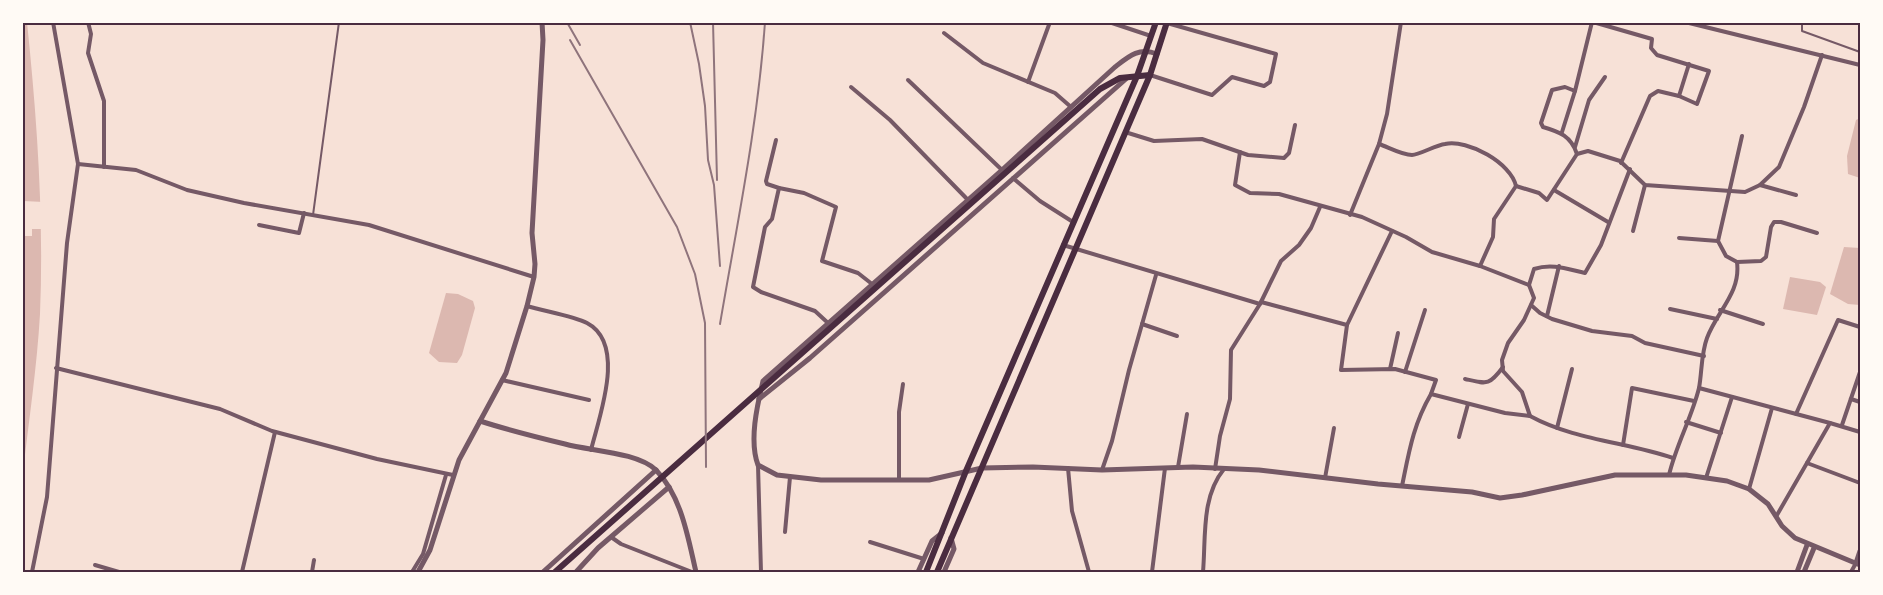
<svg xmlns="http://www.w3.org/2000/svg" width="1883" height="595" viewBox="0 0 1883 595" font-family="'Public Sans',sans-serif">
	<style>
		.water { fill: #dcb8b0 }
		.pier { fill: #f7e1d7 }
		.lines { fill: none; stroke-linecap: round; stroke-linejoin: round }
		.service { stroke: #755966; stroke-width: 2 }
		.minor { stroke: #755966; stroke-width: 4 }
		.tertiary { stroke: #755966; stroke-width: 5 }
		.primary { stroke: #4a2c40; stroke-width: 6 }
		.rail { stroke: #8f747c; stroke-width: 2 }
		.neatline { fill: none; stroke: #4a2c40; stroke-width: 2 }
	</style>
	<rect width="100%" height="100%" fill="#f7e1d7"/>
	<g class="water">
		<path d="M27,22C37,119 44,216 40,314C37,367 29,419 23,472L22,23Z"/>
		<path d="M1860,118V178L1848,174L1847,156L1856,120Z"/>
		<path d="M1844,247L1860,248V305L1848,304L1830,294Z"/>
		<path d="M1790,277L1820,282L1826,287L1817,315L1783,309Z"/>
		<path d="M446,293L458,294L473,301L475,308L462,355L457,363L439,362L429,353Z"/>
	</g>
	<path class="pier" d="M23,201L44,202V229H32V236H23Z"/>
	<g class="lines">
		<g class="service">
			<path d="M1802,22V31L1860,52"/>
			<path d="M313,215L339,22"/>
		</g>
		<g class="minor">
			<path d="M88,22L91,34L88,53L104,101V167"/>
			<path d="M1109,22L1151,36"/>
			<path d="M1593,22L1652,39L1651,48L1657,55L1709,71L1697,104L1679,96L1658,91L1650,96L1621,163"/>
			<path d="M1685,22L1860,65"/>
			<path d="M944,33L983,63L1055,93L1071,107"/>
			<path d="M1150,75L1212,95L1232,77L1264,86L1270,82L1276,54L1167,23"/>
			<path d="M908,80L1002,170"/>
			<path d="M1028,82L1050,22"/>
			<path d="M851,87L890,120L968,200"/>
			<path d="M1679,96L1689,64"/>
			<path d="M1125,132L1154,141L1202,139L1248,155L1284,158L1289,153L1295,125"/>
			<path d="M1562,132L1575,91"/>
			<path d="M776,140L766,181L767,184L779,188"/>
			<path d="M1379,144C1388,147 1402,155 1412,155C1419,155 1436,145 1445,144C1468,139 1511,163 1516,186"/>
			<path d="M1575,147L1589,100L1605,77"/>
			<path d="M1240,152L1235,185L1250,193L1279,194L1362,217L1406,237L1432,252L1480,266L1529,285L1534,298L1524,320L1508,343L1502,360L1503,371L1522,392L1530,416C1574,440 1626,442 1673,458"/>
			<path d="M1577,154C1571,136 1560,132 1543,127L1541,123L1552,90L1565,87L1575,91L1592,22"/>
			<path d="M78,164L136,170L187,190L244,203L369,225L534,277"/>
			<path d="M1013,178L1040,201L1073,222"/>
			<path d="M1760,185L1796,195"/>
			<path d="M1554,190L1608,222"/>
			<path d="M1350,215L1379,144L1387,114L1401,22"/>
			<path d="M259,225L299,233L304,213"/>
			<path d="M1633,231L1645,185"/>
			<path d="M1679,238L1718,241"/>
			<path d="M1063,245L1260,304"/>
			<path d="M1737,262L1761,261L1766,257L1771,227L1774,222H1781L1817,233"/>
			<path d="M1480,266L1493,237L1494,219L1516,186L1539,193L1547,200L1577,154L1588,151L1620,161L1645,185L1745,192L1760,185L1779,167L1804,107L1822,55"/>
			<path d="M1529,285L1534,269C1552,263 1567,269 1585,273L1601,245L1630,169"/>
			<path d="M1261,302L1347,325L1341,370L1395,369L1436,380L1431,394L1505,413L1530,416"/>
			<path d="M1531,305L1540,313L1552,319L1592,331L1632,336L1645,343L1704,356"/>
			<path d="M527,306C543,311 574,316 587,323C627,344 599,417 591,450"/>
			<path d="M1670,309L1717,319"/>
			<path d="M1720,310L1763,324"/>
			<path d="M1547,316L1559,266"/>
			<path d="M828,323L815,311L761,292L753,287L765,227L772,219L779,188L804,193L836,207L822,261L858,273L872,284"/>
			<path d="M1142,324L1177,336"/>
			<path d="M1347,325L1392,231"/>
			<path d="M56,368L220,409L272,431L377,459L453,475"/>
			<path d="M1390,369L1398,333"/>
			<path d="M1405,372L1425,310"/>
			<path d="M1465,379C1487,384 1489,386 1503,367"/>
			<path d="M502,380L589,400"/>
			<path d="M1699,388L1830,423"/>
			<path d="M1851,399L1860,402"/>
			<path d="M1796,414L1838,320L1860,327"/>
			<path d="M1686,422L1721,433"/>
			<path d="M1842,425L1860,372"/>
			<path d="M1557,428L1572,369"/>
			<path d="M1459,437L1468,404"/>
			<path d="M1623,445L1632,388L1694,401"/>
			<path d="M1807,463L1860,483"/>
			<path d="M758,465L761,572"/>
			<path d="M1178,467L1187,414"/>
			<path d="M1068,468L1072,511L1089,572"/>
			<path d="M1215,469L1220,436L1230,399L1231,350L1260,304L1281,261L1299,245L1311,228L1320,207"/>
			<path d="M1102,470L1112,441L1129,370L1156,275"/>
			<path d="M1669,475C1676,445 1692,417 1699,388C1702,372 1701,354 1707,338C1717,311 1741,293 1737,262L1726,256L1718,241L1742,136"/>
			<path d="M1325,478L1334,428"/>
			<path d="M1706,478L1732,397"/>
			<path d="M899,480V412L903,384"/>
			<path d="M1402,486C1409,452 1413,425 1431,394"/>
			<path d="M1749,489L1772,408"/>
			<path d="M1777,515L1830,423L1860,432"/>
			<path d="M785,532L790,477"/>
			<path d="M611,537L621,544L692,572"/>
			<path d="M870,542L924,559"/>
			<path d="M95,565L119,572"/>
			<path d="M32,572L47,497L67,243L78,164L53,22"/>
			<path d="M242,572L275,432"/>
			<path d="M312,572L314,560"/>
			<path d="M412,572L423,554L446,475"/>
			<path d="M1152,572L1165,468"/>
			<path d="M1203,572C1206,537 1201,497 1224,469"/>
			<path d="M1851,572L1856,563"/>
		</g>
		<g class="tertiary">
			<path d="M1157,54C1139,47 1129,56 1115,67L1002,170L763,381C757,406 749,441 758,465L777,475L821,480H929L982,468L1033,467L1102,470L1193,467L1259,470L1378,484L1472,492L1500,498L1522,495L1615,475H1686L1727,481L1749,489L1768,504L1782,526L1795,538L1860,565"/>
			<path d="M759,399L810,358L1127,78"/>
			<path d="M480,421C508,430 536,437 565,444C590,451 637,452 656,470C682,497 688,538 696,572"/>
			<path d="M1856,563L1860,551"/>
			<path d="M418,572L430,550L459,460L506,373L527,306L534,277L535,264L532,233L543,40L542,22"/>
			<path d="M543,572L656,470"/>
			<path d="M576,572L598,548L669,487"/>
			<path d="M918,572L932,541L942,533"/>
			<path d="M944,572L954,549L951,538"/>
			<path d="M1797,572L1807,545"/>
			<path d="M1804,572L1814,548"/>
		</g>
		<g class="primary">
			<path d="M555,572L1100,89L1120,78L1150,75"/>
			<path d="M926,572L966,471L1137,76L1156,22"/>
			<path d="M937,572L1150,75L1167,22"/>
		</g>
		<g class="rail">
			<path d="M690,22L699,64L705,106L708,160L714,185L720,266"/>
			<path d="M713,22L717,180"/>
			<path d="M568,24L580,45"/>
			<path d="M570,40L677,227L695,274L705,323L706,467"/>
			<path d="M720,324C737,224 758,124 765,22"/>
		</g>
	</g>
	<rect width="1883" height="595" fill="none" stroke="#fffaf5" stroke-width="48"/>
	<rect x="24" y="24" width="1835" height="547" class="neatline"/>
</svg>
